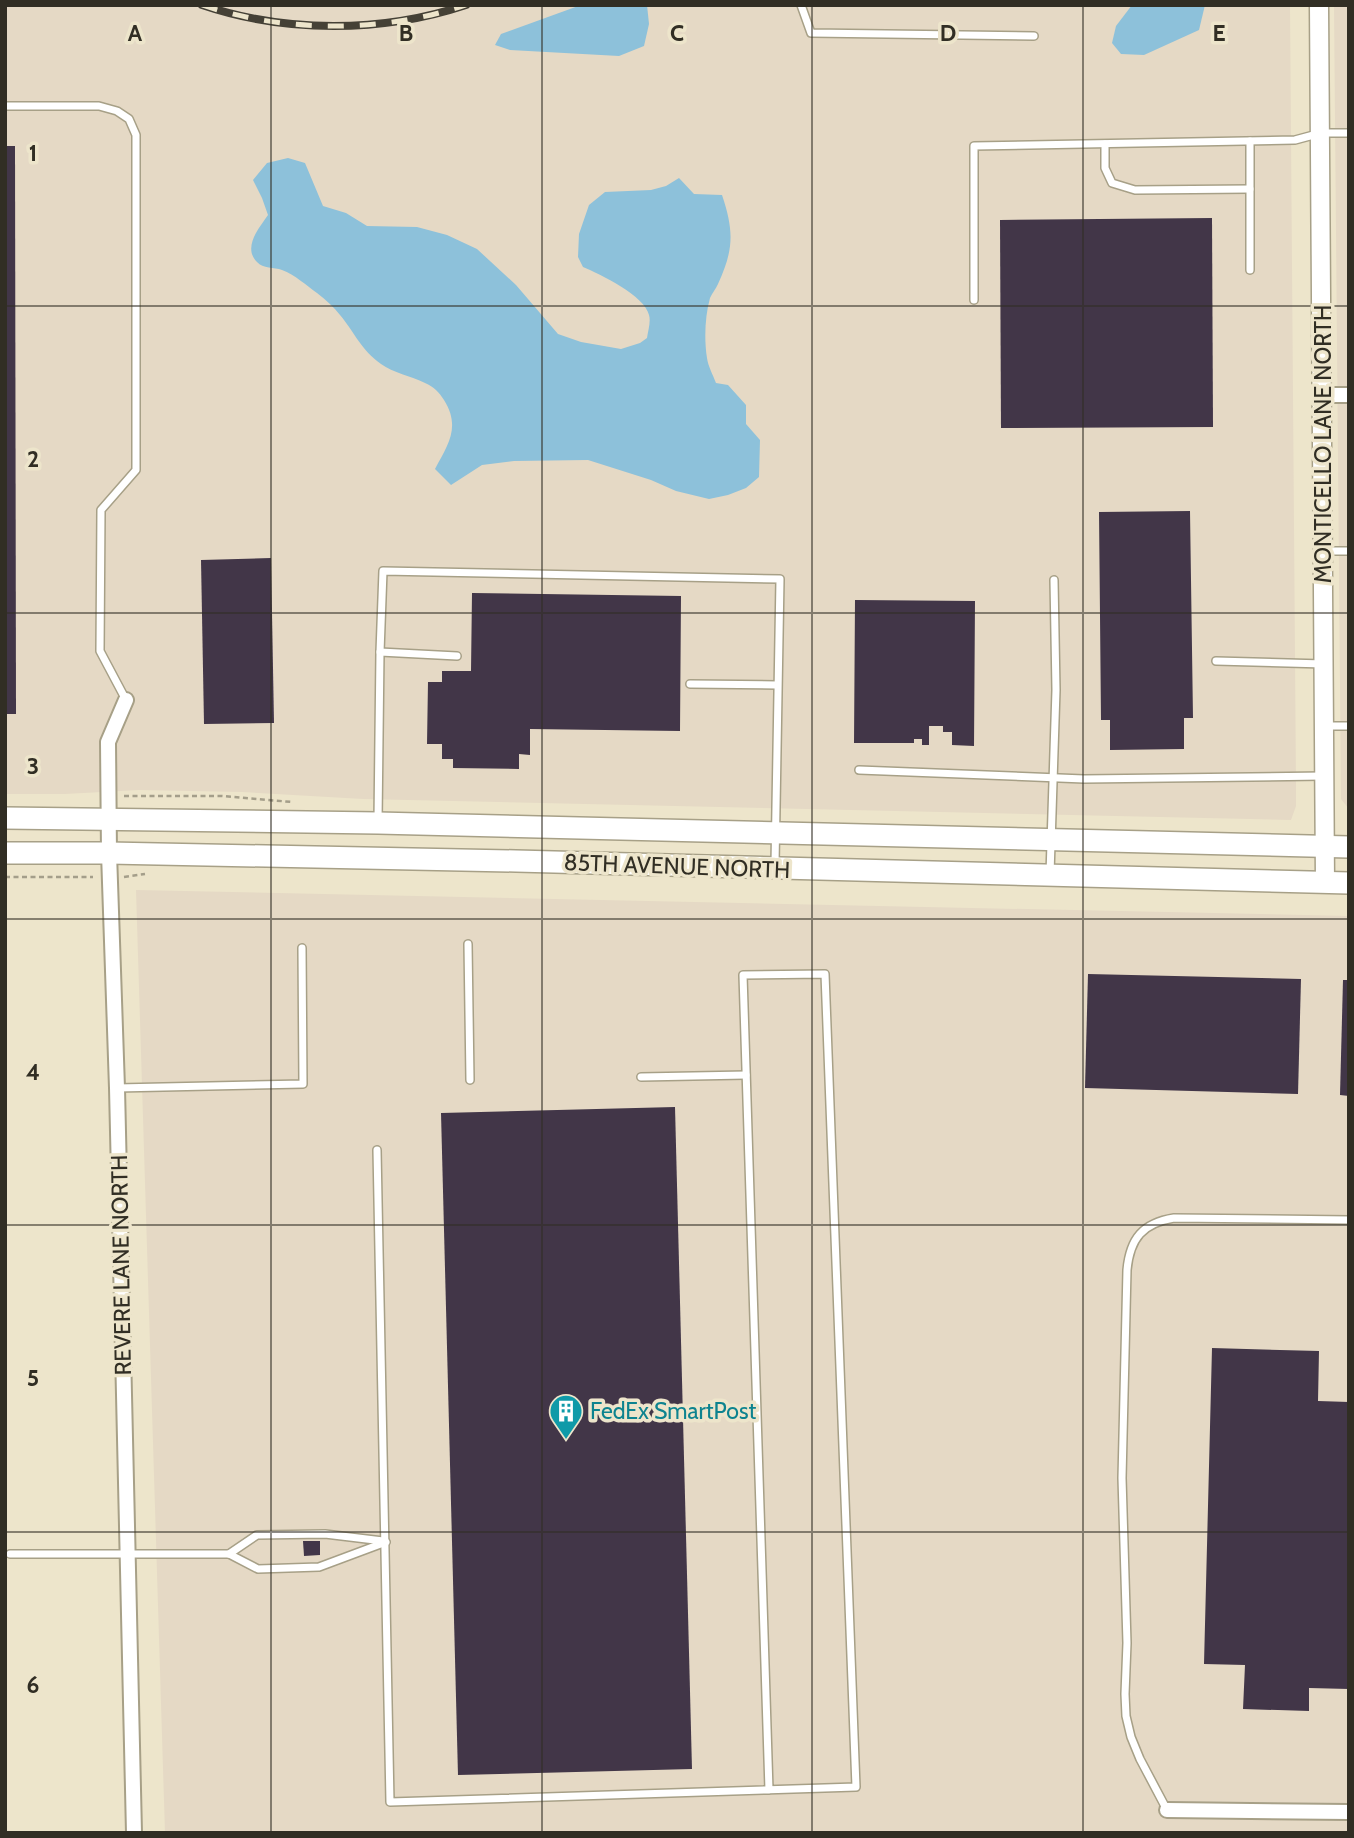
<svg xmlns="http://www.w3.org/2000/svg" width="1354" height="1838" viewBox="0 0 1354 1838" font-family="Cabin,sans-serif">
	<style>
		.industrial { fill: #e5d9c5 }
		.water { fill: #8dc1da }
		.building { fill: #423648 }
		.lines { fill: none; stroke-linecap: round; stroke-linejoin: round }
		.service-casing { stroke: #a7a087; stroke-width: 10 }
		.minor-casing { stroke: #a7a087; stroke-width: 18 }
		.tertiary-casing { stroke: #a7a087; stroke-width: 21 }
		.secondary-casing { stroke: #a7a087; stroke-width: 24 }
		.path { stroke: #a49e8a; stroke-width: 2.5; stroke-dasharray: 5 3.5; stroke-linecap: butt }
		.service { stroke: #fff; stroke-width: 7 }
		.minor { stroke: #fff; stroke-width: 14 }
		.tertiary { stroke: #fff; stroke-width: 18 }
		.secondary { stroke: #fff; stroke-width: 21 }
		.rail-casing { stroke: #454136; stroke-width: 8 }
		.rail { stroke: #ede5cb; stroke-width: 5; stroke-dasharray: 16; stroke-linecap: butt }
		.grid { fill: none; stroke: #312e24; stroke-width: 2; stroke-opacity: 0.55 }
		.labels { text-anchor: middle; stroke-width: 7; stroke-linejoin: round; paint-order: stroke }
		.street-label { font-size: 23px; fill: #312e24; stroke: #ede5cb }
		.culture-label { font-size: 23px; fill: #0d838f; stroke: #ede5cb; text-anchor: start }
		.grid-label { font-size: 23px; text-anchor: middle; font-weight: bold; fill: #312e24; stroke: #ede5cb; stroke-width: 7; stroke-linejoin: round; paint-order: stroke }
	</style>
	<rect width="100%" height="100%" fill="#ede5cb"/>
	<g class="industrial">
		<path d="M5,5H1290L1296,786V806L1291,820L363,799L242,792L139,790L65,794H5Z"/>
		<path d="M1334,5H1349V809L1341,799Z"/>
		<path d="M136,890L1349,916V1833H165Z"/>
	</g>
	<g class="water">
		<path d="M581,5H647L649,24L644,46L619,56L510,50L495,45L501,34Z"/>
		<path d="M1132,5H1205L1199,30L1144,55L1121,54L1112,43L1116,26Z"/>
		<path d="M288,158L305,163L323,206L346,213L367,226L417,227L447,235L477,249L516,285L558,334L581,342L621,349L640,343L647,338C648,331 651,322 649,315C645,296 600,274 583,267L578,257L579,234L589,205L605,192L651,190L666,186L679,178L694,194L722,195C734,231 734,249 718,284C716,289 712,293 710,298C705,316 704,339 707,358C708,366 713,375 716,383L728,385L746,405V424L760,440L759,477L746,488L728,495L709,499L676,491L651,480L588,460L514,461L482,465L451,485L435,469C448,445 461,427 444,400C439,392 434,387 425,383C411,376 393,373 381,364C361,350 355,333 340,315C334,307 326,300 317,293C306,285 295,275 282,270C274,267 263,269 257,262C242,247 260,227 268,215L262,198L253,180L267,163Z"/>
	</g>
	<g class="building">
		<path d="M5,146H15L16,714H5Z"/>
		<path d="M1212,218L1213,427L1001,428L1000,220Z"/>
		<path d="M1190,511L1193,718H1184V749L1110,750V720H1101L1099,512Z"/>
		<path d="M271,558L274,723L204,724L201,560Z"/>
		<path d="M472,593L681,596L680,731L530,729V755L519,754V769L453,768V759H442V744H427L428,682H442V671H471Z"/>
		<path d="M855,600L975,601L974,746L952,745V732H943V726H929V745H922V739H914V743H854Z"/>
		<path d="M1088,974L1301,979L1298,1094L1085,1088Z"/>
		<path d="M1343,980H1349V1096L1340,1095Z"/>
		<path d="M675,1107L692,1769L458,1775L441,1113Z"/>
		<path d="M1212,1348L1319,1351L1318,1401L1349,1402V1689L1309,1688V1711L1243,1709L1245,1665L1204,1664Z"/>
		<path d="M303,1541H320V1555L304,1556Z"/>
	</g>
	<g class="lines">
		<defs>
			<g id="service">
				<path d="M801,5L811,33L1034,36"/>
				<path d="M5,106H99L117,111L129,119L136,135V470L101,510L100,651L126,700"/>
				<path d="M1105,144V168L1112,183L1135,190L1250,189"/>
				<path d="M1250,270V141"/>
				<path d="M974,300V146L1295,140L1321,133H1349"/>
				<path d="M1325,551H1349"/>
				<path d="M380,652L457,656"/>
				<path d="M1216,661L1324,664"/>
				<path d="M690,684L777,685"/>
				<path d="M1325,726H1349"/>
				<path d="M859,770L1084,779L1323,776"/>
				<path d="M378,821L380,652L383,571L780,579L775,864"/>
				<path d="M1050,874L1056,690L1054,580"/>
				<path d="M468,944L470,1080"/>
				<path d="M641,1077L746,1075"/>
				<path d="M117,1088L303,1084L302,948"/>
				<path d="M377,1150L390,1802L856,1787L825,974L743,975L769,1790"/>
				<path d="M10,1554H229L258,1569L319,1567L386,1542"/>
				<path d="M229,1554L257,1535L325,1534L383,1541"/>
				<path d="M1167,1810L1140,1759L1131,1737L1126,1716L1125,1694L1127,1643L1122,1478L1127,1270C1130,1238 1143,1223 1174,1218L1349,1220"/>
			</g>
			<g id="minor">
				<path d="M1323,395H1349"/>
				<path d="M126,700L108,742L109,853L117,1088L134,1833"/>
				<path d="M1167,1810L1349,1812"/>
			</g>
			<path id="tertiary" d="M1319,5L1325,882"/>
			<g id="secondary">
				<path d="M5,818L378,823L1349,847"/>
				<path d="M5,853H109L516,861L1349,883"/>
			</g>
		</defs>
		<use href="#service" class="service-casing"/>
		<use href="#minor" class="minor-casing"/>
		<use href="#tertiary" class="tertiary-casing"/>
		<use href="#secondary" class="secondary-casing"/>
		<g class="path">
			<path d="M124,796H222L292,802"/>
			<path d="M5,877H93"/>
			<path d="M124,877L145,874"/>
		</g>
		<use href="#service" class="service"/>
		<use href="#minor" class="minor"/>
		<use href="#tertiary" class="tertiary"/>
		<use href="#secondary" class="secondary"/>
		<defs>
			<path id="rail" d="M202,5C285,33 382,33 466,5"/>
		</defs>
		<use href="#rail" class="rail-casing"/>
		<use href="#rail" class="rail"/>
	</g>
	<path class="grid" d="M271,5V1833M542,5V1833M812,5V1833M1083,5V1833M5,306H1349M5,613H1349M5,919H1349M5,1225H1349M5,1532H1349"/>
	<defs>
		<symbol id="building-pin" viewBox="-11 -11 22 30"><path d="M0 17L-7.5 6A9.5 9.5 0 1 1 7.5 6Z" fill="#0f9aa8" stroke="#ede5cb"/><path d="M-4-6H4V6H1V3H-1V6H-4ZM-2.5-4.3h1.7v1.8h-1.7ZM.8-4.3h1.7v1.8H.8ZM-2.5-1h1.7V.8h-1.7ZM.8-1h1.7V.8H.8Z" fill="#fff"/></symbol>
	</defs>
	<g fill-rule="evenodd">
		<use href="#building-pin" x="547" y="1392" width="38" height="52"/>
	</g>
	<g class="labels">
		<g class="street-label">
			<text transform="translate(1323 444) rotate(-90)" y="8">MONTICELLO LANE NORTH</text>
			<text transform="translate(677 866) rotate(2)" y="8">85TH AVENUE NORTH</text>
			<text transform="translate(121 1265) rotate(-91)" y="8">REVERE LANE NORTH</text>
		</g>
		<g class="culture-label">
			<text x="590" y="1419">FedEx SmartPost</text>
		</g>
	</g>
	<g class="grid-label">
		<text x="135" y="41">A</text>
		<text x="406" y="41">B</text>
		<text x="677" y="41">C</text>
		<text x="948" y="41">D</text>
		<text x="1219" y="41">E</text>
		<text x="33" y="161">1</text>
		<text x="33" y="467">2</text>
		<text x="33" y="774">3</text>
		<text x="33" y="1080">4</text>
		<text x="33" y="1386">5</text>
		<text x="33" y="1693">6</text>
	</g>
	<rect width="1354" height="1838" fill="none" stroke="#312e24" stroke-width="14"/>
</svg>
